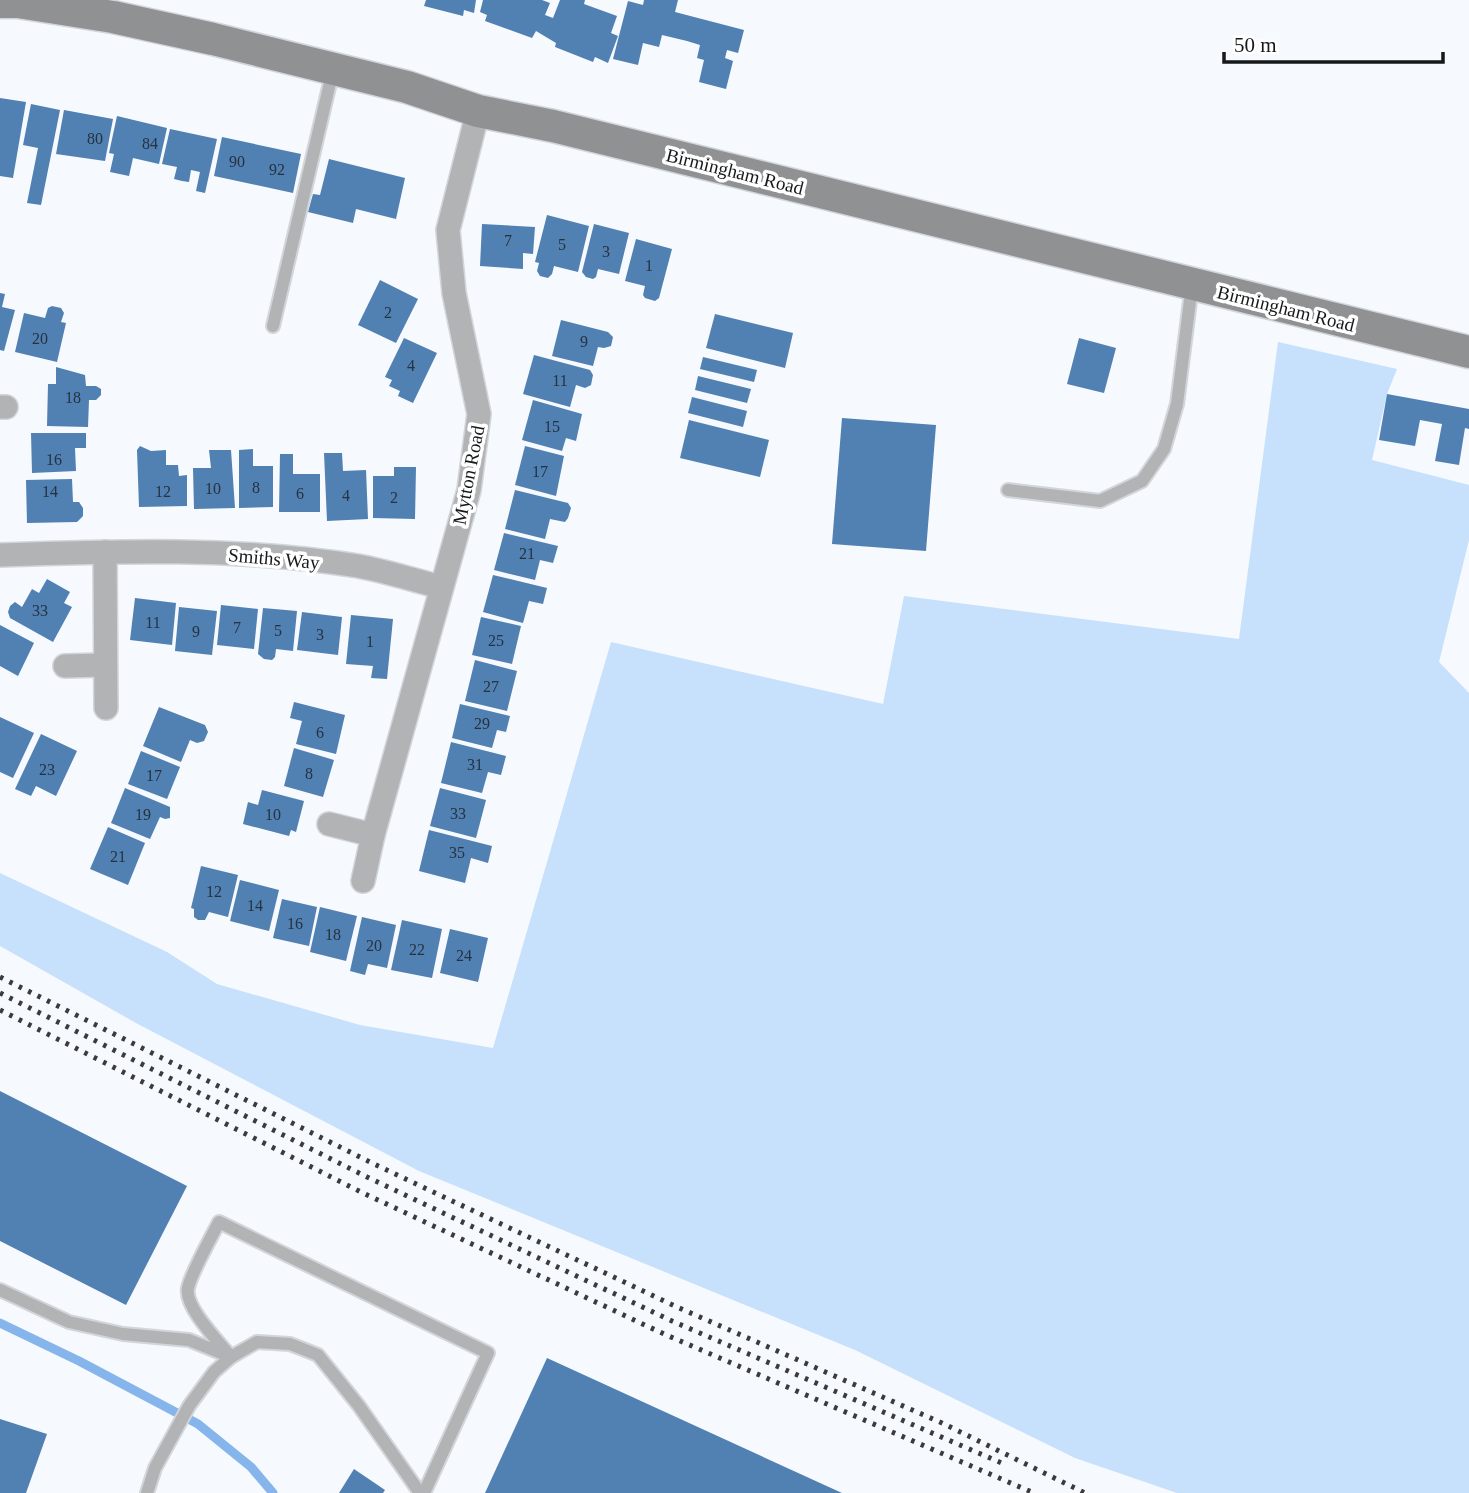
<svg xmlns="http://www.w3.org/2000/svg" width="1469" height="1493" viewBox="0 0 1469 1493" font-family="Georgia,serif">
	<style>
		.green { fill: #c7e0fb }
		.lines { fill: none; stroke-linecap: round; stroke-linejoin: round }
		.stream { stroke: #85b5ea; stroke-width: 9 }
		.building { fill: #5180b2 }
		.lane-casing { stroke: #d2d5d9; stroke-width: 16 }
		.street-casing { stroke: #d2d5d9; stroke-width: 26 }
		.secondary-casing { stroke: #d2d5d9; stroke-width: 35 }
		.lane { stroke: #b1b3b4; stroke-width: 12 }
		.street { stroke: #b1b3b4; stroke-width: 23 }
		.secondary { stroke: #8f9193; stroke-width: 32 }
		.rail { stroke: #393b3c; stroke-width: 5; stroke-dasharray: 3.5 7; stroke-linecap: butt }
		.labels { text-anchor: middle; stroke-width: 7; stroke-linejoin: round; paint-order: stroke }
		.number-label { font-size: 16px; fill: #25323f }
		.street-label { font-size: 19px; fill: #161819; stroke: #fff }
	</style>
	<rect width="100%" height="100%" fill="#f6f9fd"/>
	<path class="green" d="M1278,342L1397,369L1387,394L1372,460L1469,485V540L1439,662L1469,693V1493H1177L1075,1458L855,1350L419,1171L136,1023L0,946V873L167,952L217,984L360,1025L493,1048L611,642L883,704L904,596L1239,639Z"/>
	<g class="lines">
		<path class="stream" d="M0,1323L79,1361L198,1424L251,1467L273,1493"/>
	</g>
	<g class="building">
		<path d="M426,0H476L474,13L464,10L463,16L424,6Z"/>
		<path d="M483,0H542L550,3L545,15L553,18L560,0H585L584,4L617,16L611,33L618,36L608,63L595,57L593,62L555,47L556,43L536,31L532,38L485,21L487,15L480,12Z"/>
		<path d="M644,0H678L675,12L744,30L738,53L727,50L725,58L733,61L726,89L699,82L704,60L697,58L700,45L687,41L662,35L659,47L643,43L638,65L613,59L628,1L643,5Z"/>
		<path d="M0,98L26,102L13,178L0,176Z"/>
		<path d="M31,104L60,110L41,205L27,203L38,148L23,145Z"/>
		<path d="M64,110L113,119L105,161L56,154Z"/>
		<path d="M117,116L167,128L159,164L133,158L129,176L110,172L114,154L109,153Z"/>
		<path d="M170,129L217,139L205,193L196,191L200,172L191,170L189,182L182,181L174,179L177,167L162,164Z"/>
		<path d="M222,137L301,154L293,193L214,176Z"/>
		<path d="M329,159L405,178L396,219L356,209L353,223L308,212L313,194L320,195Z"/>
		<path d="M547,215L589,226L578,272L554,266L552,274L548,278L540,276L537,271L539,263L535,262Z"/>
		<path d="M482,224L535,227L533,254L523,253V269L480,266Z"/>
		<path d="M594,224L629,233L619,274L598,269L596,277L593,279L586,277L582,272Z"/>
		<path d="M636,239L672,249L659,298L655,301L645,298L643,295L645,286L625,281Z"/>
		<path d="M380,280L418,299L396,343L358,325Z"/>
		<path d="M0,293L5,294L2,307L15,310L4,351L0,350Z"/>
		<path d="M52,306L61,308L64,313L61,322L66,323L57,362L15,352L24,313L45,318L48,308Z"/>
		<path d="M715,314L793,333L785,368L706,348Z"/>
		<path d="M561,320L608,332L613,337L611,346L604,348L598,347L593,366L552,356Z"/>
		<path d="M404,338L437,353L413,403L398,396L400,391L389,386L392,380L385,377Z"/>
		<path d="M1079,338L1116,348L1104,393L1067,384Z"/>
		<path d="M534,355L590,370L593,375L591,385L585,388L576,385L570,407L523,394Z"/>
		<path d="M703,357L757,370L754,382L700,369Z"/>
		<path d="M56,367L85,375L86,386H96L101,389V395L96,400H89L88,427L47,426L48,384H56Z"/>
		<path d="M698,376L751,389L747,403L695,390Z"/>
		<path d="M1387,394L1469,409V429L1465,428L1459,465L1435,461L1442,424L1420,420L1415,446L1379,440Z"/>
		<path d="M692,397L747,411L743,427L688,413Z"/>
		<path d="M533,400L582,414L576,441L566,438L562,451L522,440Z"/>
		<path d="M842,418L936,425L926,551L832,544Z"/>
		<path d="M689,420L769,440L760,477L680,458Z"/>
		<path d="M31,433H86V448H75L76,471L32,473Z"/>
		<path d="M140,446L151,451L166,450V465H178L179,476L187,475V506L139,507L137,450Z"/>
		<path d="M525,446L564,456L556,496L515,485Z"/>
		<path d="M253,449V466H273V507L239,508V450Z"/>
		<path d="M209,450H231L235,508L194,509L193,468H211Z"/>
		<path d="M324,453H342L343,471L366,470L368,519L327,521Z"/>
		<path d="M280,454H293V474H320V512H279Z"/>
		<path d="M394,467H416L415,519L373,518V476H394Z"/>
		<path d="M72,479L73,502H79L83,508V516L77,522L27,523L26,480Z"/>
		<path d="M515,490L568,503L571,508L568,518L565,522L550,519L545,539L505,529Z"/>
		<path d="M504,533L558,546L553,563L540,560L535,580L494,570Z"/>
		<path d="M493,575L547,588L543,604L529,601L523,623L483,612Z"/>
		<path d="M47,579L70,592L64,603L72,607L53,642L10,618L8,612L10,606L15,602L22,607L32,589L39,593Z"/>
		<path d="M135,598L176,603L172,645L130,640Z"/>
		<path d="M221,605L258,609L254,649L217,645Z"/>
		<path d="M179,607L217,611L212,655L175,651Z"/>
		<path d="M263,608L297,611L293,651L276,649L275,657L272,660L264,659L258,654Z"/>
		<path d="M302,612L342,617L338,655L297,650Z"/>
		<path d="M351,615L393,619L387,679L371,678L373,666L346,664Z"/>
		<path d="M481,617L521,626L512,664L472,655Z"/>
		<path d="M0,625L34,643L18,676L0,666Z"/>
		<path d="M475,660L517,671L507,711L465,701Z"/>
		<path d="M294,702L345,715L336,754L296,744L302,721L290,718Z"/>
		<path d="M460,704L510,716L506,732L497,730L492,748L452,738Z"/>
		<path d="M159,707L205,725L208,732L204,741L197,743L190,740L181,762L143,746Z"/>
		<path d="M0,717L34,733L13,778L0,772Z"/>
		<path d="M41,734L77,751L56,796L36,786L31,796L15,789Z"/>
		<path d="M451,742L506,756L501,775L488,772L482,793L441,783Z"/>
		<path d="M294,748L334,760L323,797L284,786Z"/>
		<path d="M141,751L180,767L167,799L128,784Z"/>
		<path d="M125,788L170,807V818L165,819L160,817L150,839L111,823Z"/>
		<path d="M440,788L486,800L476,838L430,826Z"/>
		<path d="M262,790L304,801L296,832L291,830L289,836L243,824L248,802L258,805Z"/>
		<path d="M108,827L145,843L128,885L90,869Z"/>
		<path d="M429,830L492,846L488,863L471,858L465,883L419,871Z"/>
		<path d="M201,866L238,875L228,917L209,912L205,920H198L194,917V909L191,908Z"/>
		<path d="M240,880L279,890L269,931L230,921Z"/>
		<path d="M282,899L317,907L309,946L273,938Z"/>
		<path d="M320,907L357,916L346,961L310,952Z"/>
		<path d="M362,917L396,925L387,968L368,964L365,975L350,971Z"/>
		<path d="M402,920L442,929L432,978L391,970Z"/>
		<path d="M450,929L488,938L478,982L440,973Z"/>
		<path d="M0,1091L187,1186L126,1305L0,1241Z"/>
		<path d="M547,1358L842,1493H485Z"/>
		<path d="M0,1419L47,1434L26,1493H0Z"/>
		<path d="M354,1469L385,1490L383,1493H339Z"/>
	</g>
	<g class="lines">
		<defs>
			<g id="lane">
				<path d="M273,326L333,70"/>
				<path d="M1008,490L1100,501L1142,481L1164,449L1177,404L1192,285"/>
				<path d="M0,1290L69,1322L123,1334L189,1340L231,1357C219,1342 184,1307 188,1288C191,1273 211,1238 219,1222L488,1353L424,1493"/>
				<path d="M147,1493L155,1468L189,1406L214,1372L231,1357L257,1342L290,1344L318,1355L359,1406L420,1493"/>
			</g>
			<g id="street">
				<path d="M0,407H6"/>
				<path d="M105,552L106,708"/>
				<path d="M0,555C119,551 239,547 358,566C385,571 413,580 441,587"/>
				<path d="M65,666L104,665"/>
				<path d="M329,824L373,835"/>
				<path d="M363,881L373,835L469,490L479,414L454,293L448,230L478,111"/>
			</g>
			<path id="secondary" d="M0,2H18L113,17L213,39L407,87L478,111L553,126L1469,352"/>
		</defs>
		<use href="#lane" class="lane-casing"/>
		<use href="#street" class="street-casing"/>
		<use href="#secondary" class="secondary-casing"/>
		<use href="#lane" class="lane"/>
		<use href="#street" class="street"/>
		<use href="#secondary" class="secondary"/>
		<g class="rail">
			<path d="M0,977L374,1164L677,1307L942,1423L1085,1493"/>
			<path d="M0,993L367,1177L672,1321L1004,1464"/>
			<path d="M0,1010L361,1192L664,1334L1034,1493"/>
		</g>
	</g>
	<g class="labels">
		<g class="number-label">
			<text x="95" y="144">80</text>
			<text x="150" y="149">84</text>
			<text x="237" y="167">90</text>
			<text x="277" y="175">92</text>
			<text x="508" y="246">7</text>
			<text x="562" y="250">5</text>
			<text x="606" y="257">3</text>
			<text x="649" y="271">1</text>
			<text x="388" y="318">2</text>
			<text x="40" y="344">20</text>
			<text x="584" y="347">9</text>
			<text x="411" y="371">4</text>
			<text x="560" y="386">11</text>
			<text x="73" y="403">18</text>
			<text x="552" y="432">15</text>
			<text x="54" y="465">16</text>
			<text x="540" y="477">17</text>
			<text x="256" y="493">8</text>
			<text x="213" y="494">10</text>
			<text x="50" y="497">14</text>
			<text x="163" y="497">12</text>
			<text x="300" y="499">6</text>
			<text x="346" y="501">4</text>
			<text x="394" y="503">2</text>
			<text x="527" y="559">21</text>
			<text x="40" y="616">33</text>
			<text x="153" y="628">11</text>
			<text x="237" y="633">7</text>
			<text x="278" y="636">5</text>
			<text x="196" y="637">9</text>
			<text x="320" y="640">3</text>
			<text x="496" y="646">25</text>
			<text x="370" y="647">1</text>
			<text x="491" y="692">27</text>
			<text x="482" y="729">29</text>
			<text x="320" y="738">6</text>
			<text x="475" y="770">31</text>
			<text x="47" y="775">23</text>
			<text x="309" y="779">8</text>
			<text x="154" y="781">17</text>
			<text x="458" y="819">33</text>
			<text x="143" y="820">19</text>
			<text x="273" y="820">10</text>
			<text x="457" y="858">35</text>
			<text x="118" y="862">21</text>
			<text x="214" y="897">12</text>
			<text x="255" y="911">14</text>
			<text x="295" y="929">16</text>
			<text x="333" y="940">18</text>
			<text x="374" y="951">20</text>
			<text x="417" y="955">22</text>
			<text x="464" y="961">24</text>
		</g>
		<g class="street-label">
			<text transform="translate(735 171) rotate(14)" y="7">Birmingham Road</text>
			<text transform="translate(1286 308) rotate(14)" y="7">Birmingham Road</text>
			<text transform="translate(468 475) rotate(-79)" y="7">Mytton Road</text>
			<text transform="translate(274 558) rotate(5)" y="7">Smiths Way</text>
		</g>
	</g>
	<path d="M1224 52v10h219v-10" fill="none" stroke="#161819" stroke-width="3.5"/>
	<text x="1234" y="52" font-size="21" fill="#161819" stroke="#ffffff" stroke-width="5" paint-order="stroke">50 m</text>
</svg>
